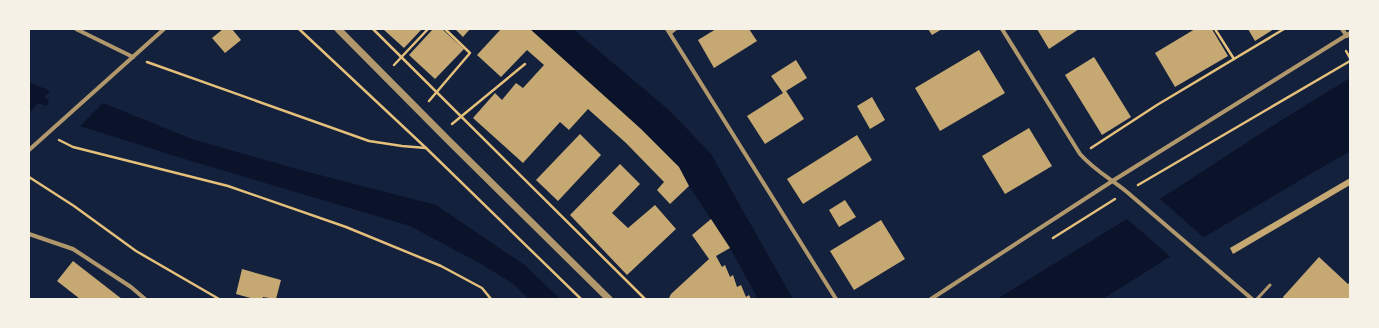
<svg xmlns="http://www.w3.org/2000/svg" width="1379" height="328" viewBox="0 0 1379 328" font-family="'Source Sans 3',sans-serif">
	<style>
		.water { fill: #0b132b }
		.pier { fill: #14213d }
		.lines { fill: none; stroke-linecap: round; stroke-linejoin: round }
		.stream { stroke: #0b132b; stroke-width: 7 }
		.building { fill: #c6a872 }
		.path { stroke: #e5c07b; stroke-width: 2.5 }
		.service { stroke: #b1986c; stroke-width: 3 }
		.minor { stroke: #b1986c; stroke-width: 4 }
		.tertiary { stroke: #b1986c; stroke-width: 7 }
	</style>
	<rect width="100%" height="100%" fill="#14213d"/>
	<g class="water">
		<path d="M530,29H573L670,111L711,154L793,299H758L730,248L689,186L679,167L641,129Z"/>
		<path d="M1350,78V151L1163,261L1103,299H997L1177,188L1272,126Z"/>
		<path d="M29,82L50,91L29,113Z"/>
		<path d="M103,103L192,139L308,172L436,205L526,266L560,299H529L512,283L481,264L410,226L181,158L80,126Z"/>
	</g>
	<path class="pier" d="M1158,197L1205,239L1172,258L1125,217Z"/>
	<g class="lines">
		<path class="stream" d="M29,95L45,102"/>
	</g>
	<g class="building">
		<path d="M223,29H232L241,40L225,53L212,38Z"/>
		<path d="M383,29H422L404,48Z"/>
		<path d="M433,29H442L464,49L435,79L409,55Z"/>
		<path d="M455,29H470L463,37Z"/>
		<path d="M501,29H530L641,129L679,167L689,186L670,204L657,190L664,182L626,143L588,109L569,130L560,122L523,163L473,118L495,93L502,100L516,83L523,88L544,65L527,50L501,77L477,55Z"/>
		<path d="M716,29H749L757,41L714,68L698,40Z"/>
		<path d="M928,29H942L932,35Z"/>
		<path d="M1037,29H1079L1049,49Z"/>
		<path d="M1195,29H1212L1228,56L1175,87L1155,53Z"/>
		<path d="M1248,29H1274L1255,41Z"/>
		<path d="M979,50L1005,93L940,131L915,88Z"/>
		<path d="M1094,57L1131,117L1102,135L1065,75Z"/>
		<path d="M796,60L807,78L786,91L804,119L765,144L747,116L783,93L771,76Z"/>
		<path d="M872,97L885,120L870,129L857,106Z"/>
		<path d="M1029,128L1052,166L1005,194L982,156Z"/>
		<path d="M580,134L601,155L558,201L536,180Z"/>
		<path d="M857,135L872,160L803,204L787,179Z"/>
		<path d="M620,164L640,184L612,213L628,228L655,205L676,229L627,275L570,215Z"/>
		<path d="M1350,178V185L1233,254L1230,248Z"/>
		<path d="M845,200L856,217L839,227L829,210Z"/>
		<path d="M711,219L730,248L716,256L722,267L725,265L730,277L733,275L737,287L741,285L746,297L749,295L751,299L669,298L671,294L709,259L692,235Z"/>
		<path d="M881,220L905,259L854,290L830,251Z"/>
		<path d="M1319,257L1348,284L1350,282V299H1284L1283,297Z"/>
		<path d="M73,261L118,296L122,299H80L57,281Z"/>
		<path d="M242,269L281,280L276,299L263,297L262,299H254L236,294Z"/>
	</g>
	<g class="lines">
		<g class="path">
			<path d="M299,29L426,148L581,299"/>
			<path d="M373,29L645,299"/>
			<path d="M1215,29L1234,59"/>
			<path d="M1346,51L1350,58"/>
			<path d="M147,62L369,141L402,146L426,148"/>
			<path d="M394,65L428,29"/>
			<path d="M429,101L470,53L445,29"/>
			<path d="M452,124L525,64"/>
			<path d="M59,140L73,147L228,186L346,227L441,266L482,288L491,299"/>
			<path d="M1091,148L1157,105L1284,29"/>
			<path d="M29,177L74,206L136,251L219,299"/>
			<path d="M1138,185L1350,61"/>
			<path d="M1053,238L1115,199"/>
		</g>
		<path class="service" d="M1257,299L1270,285"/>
		<g class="minor">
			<path d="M76,29L133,57"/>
			<path d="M667,29L836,299"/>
			<path d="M1002,29L1080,154C1094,170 1111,179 1127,192L1252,299"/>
			<path d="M1342,29L1347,36"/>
			<path d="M670,33L675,29"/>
			<path d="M29,150L164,29"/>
			<path d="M29,234L73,249L131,287L145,299"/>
			<path d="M931,299L1114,180L1350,33"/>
		</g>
		<path class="tertiary" d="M338,29L448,140L609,299"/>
	</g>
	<rect width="1379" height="328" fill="none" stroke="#f6f1e7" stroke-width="60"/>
</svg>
